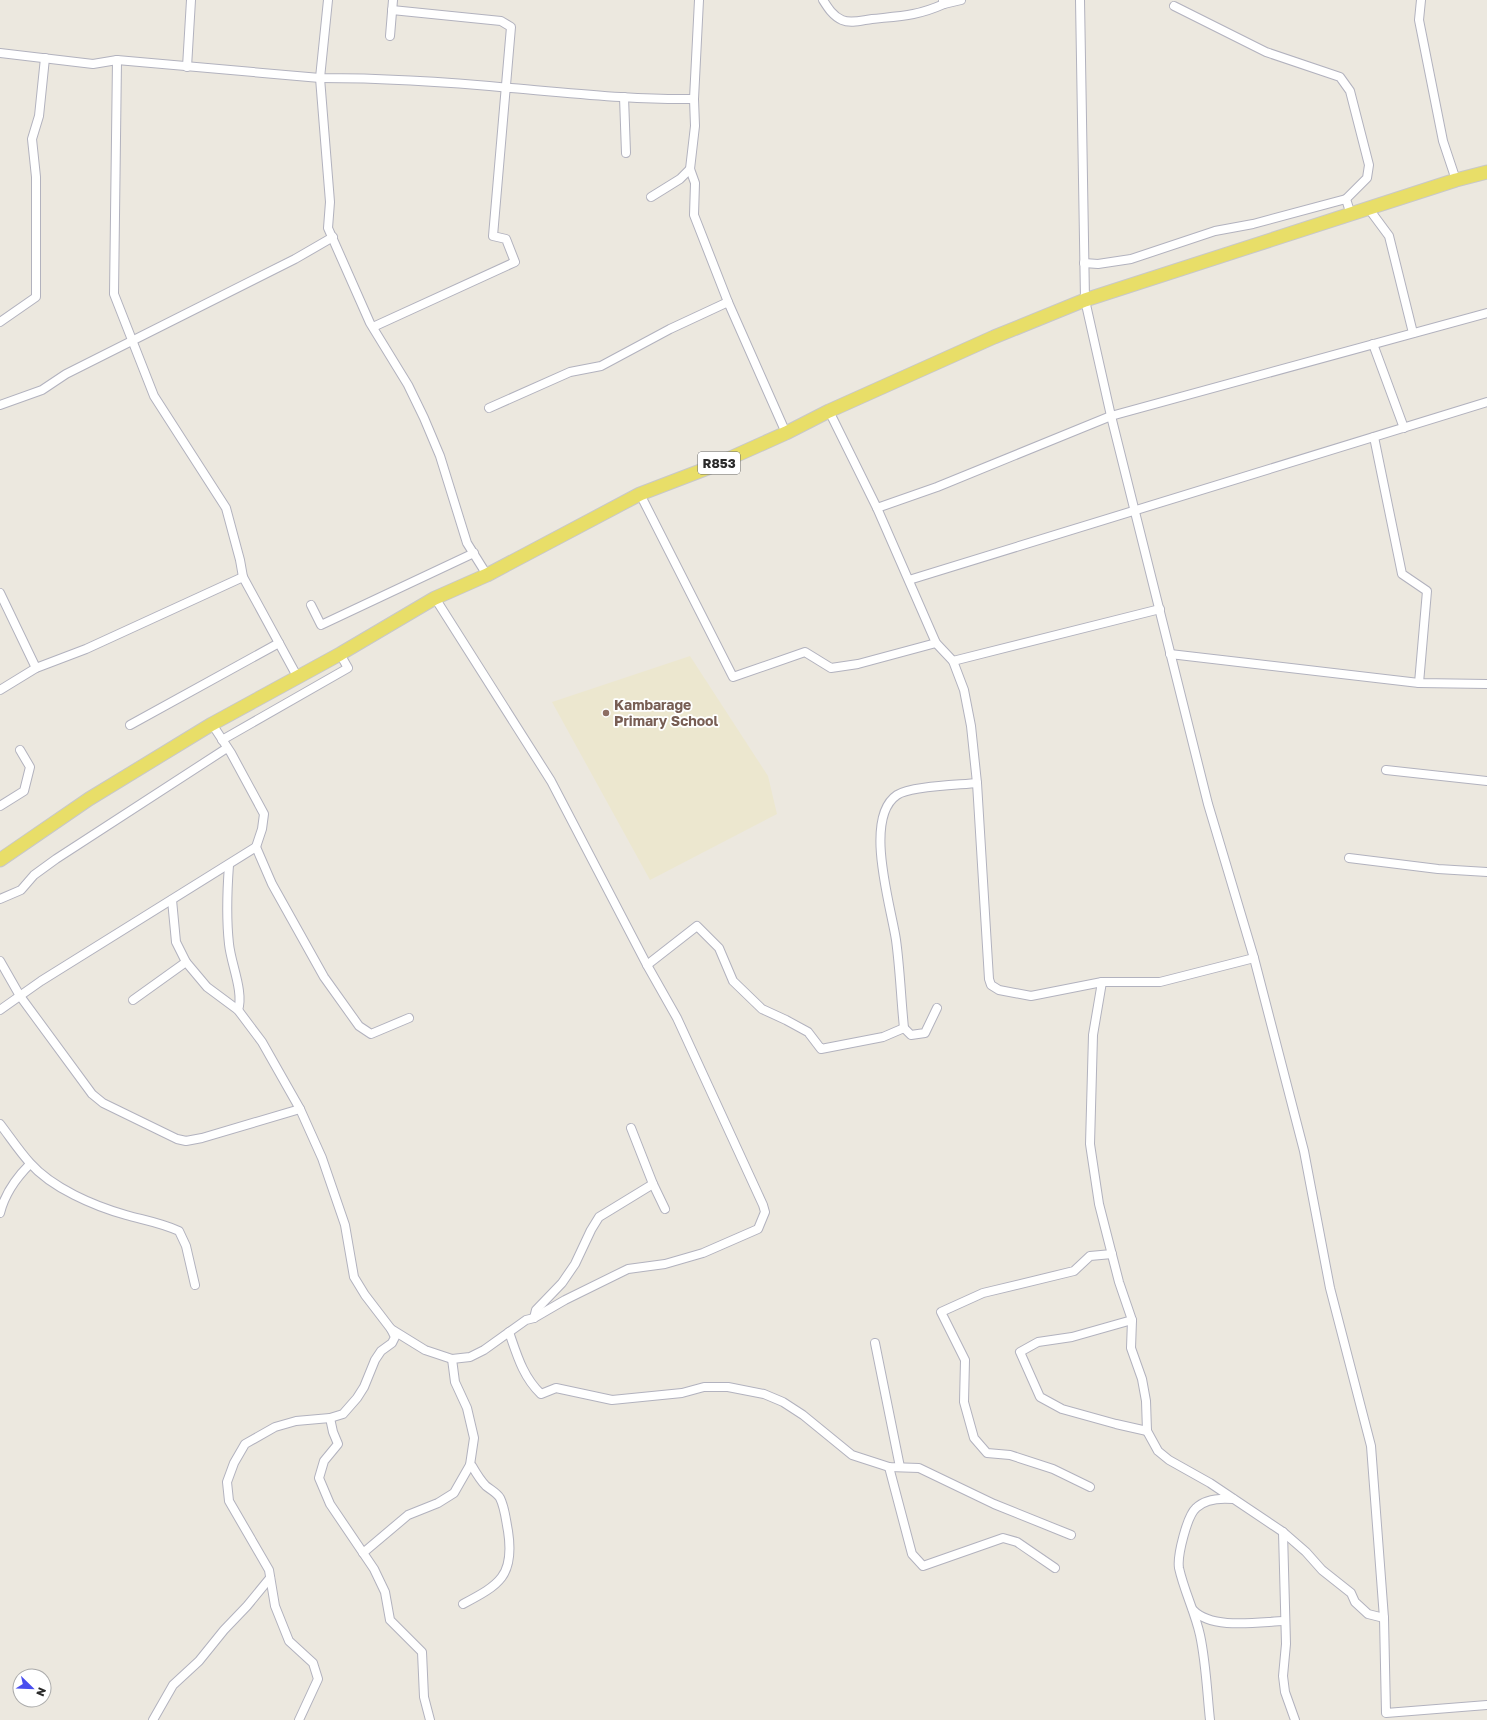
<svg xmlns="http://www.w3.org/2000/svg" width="1487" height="1720" viewBox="0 0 1487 1720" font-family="'Golos Text',sans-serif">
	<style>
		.education { fill: #ece7cf }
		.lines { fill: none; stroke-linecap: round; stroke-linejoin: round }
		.street-casing { stroke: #b2b2be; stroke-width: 10 }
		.primary-casing { stroke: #c8c8c8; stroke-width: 15 }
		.street { stroke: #fff; stroke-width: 8 }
		.primary { stroke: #e8de68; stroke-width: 13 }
		.education-dot { fill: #8d6e63; stroke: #fff; stroke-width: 1.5 }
		.labels { text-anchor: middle; stroke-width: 3.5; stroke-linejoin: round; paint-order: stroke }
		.shield { fill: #fff; stroke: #6b6b6b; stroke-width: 1 }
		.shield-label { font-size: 13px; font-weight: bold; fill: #2b2b2b }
		.education-label { font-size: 14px; font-weight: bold; fill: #785e54; stroke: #fff; text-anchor: start }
	</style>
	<rect width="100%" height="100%" fill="#ece8df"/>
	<path class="education" d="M690,656L768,776L777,814L650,880L552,702Z"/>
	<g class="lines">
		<defs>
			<g id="street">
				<path d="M328,0L320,78L330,202L328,228L370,323L408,385L424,418L440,456L467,543L487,575"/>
				<path d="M699,0L694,99L695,126L690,169L695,183L694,215L728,302L786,433"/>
				<path d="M823,0C828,8 833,16 842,20C851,24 863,20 872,19C901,16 917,16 944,4"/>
				<path d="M1080,0L1085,300L1111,416L1208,804L1254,958L1304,1151L1330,1288L1371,1446L1384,1618L1386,1713L1487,1705"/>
				<path d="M1421,0L1419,20L1443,141L1456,180"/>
				<path d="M943,1L944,4L961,0"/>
				<path d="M1174,6L1266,52L1340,77L1350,91L1369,165L1367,178L1346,199L1351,215"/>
				<path d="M390,36L393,0"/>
				<path d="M0,53L93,64L117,60L320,78C383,78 448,82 511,88C572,93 633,100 694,99"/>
				<path d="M117,60L114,294L154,396L226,508L240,560L243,577"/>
				<path d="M187,67L191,0"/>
				<path d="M624,97L626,153"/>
				<path d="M651,197L680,179L690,169"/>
				<path d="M1369,209L1389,236L1413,333"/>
				<path d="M1084,263L1098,264L1131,259L1215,231L1253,224L1346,199"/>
				<path d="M0,322L36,297V177L32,139L39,116L45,58"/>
				<path d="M373,327L515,262L506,239L493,236L511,27L501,21L392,10"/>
				<path d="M1373,344L1404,428"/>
				<path d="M0,405L42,390L66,374L295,259L333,237"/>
				<path d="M489,408L570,372L601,366L670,329L728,302"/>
				<path d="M829,411L877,508L936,643L953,661L964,690L971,726L977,783L989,979L991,985L999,990L1031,996L1102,982H1160L1254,958"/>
				<path d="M1374,437L1402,574L1427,591L1419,683"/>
				<path d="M640,494L733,677L805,652L831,668L858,664L936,643"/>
				<path d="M877,508L937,487L1111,416L1487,313"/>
				<path d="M909,580L1487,402"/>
				<path d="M0,593L36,668"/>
				<path d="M311,605L321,625L474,553"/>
				<path d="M1170,654L1419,683L1487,684"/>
				<path d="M953,661L1160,609"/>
				<path d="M0,690L36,668L86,649L243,577L298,678"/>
				<path d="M130,725L279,643"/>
				<path d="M222,740L348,668L340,654"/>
				<path d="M1386,770L1487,781"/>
				<path d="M0,806L24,791L30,767L20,750"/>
				<path d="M256,847L272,884L324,977L359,1026L371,1034L409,1018"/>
				<path d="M1349,858L1438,869L1487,872"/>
				<path d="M229,865C227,892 226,917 229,944C231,964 244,992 238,1010"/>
				<path d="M0,899L21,890L34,875L56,859L227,748"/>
				<path d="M172,900L176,942L186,962L207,987L238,1010L262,1042L300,1109L322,1158L345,1225L354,1277L365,1295L391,1329L425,1350L452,1359L470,1357L484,1350L526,1320L534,1318L565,1300L628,1269L665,1264L703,1253L758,1229L765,1212L763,1205L677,1018L647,965L551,781L435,598"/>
				<path d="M0,961L20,996L92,1094L103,1103L177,1139L186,1141L202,1138L300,1109"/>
				<path d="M647,965L697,926L719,948L733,981L762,1009L786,1020L808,1032L821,1049L883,1037L904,1028L911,1035L925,1033L937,1008"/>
				<path d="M1102,982L1093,1035L1090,1144L1099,1204L1119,1282L1132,1320L1131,1348L1142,1379L1146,1401L1147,1431L1158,1451L1169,1460L1210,1483L1283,1532L1306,1552L1322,1570L1351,1593L1355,1602L1368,1614L1384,1618"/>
				<path d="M133,1000L186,962"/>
				<path d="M0,1010L41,981L256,847L262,829L264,814L231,753L212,724"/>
				<path d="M904,1028C901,999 900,969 896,940C891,906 863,818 897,795C910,786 959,785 977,783"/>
				<path d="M0,1124C10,1137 19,1151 30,1163C52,1188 94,1206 126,1215C144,1220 162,1223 179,1231L186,1246L195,1285"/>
				<path d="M653,1184L665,1209"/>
				<path d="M0,1213C5,1193 16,1178 30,1164"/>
				<path d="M534,1318L536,1310L562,1283L575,1264L591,1230L599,1217L653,1184L631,1128"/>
				<path d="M1132,1320L1072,1337L1038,1342L1020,1352L1040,1397L1062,1409L1116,1424L1147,1431"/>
				<path d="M509,1332C517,1355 523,1377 541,1394L556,1388L612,1400L682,1393L704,1387H728L764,1394L783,1402L803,1415L852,1455L889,1467L919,1468L994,1504L1071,1535"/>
				<path d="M875,1343L900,1467"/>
				<path d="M330,1418L333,1432L338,1444L324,1461L319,1478L330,1504L374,1569L385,1592L390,1620L422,1652L424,1697L430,1720"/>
				<path d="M889,1467L912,1554L923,1566L1003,1538L1017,1542L1055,1568"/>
				<path d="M1090,1487L1053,1469L1010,1455L987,1453L974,1438L964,1402L965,1360L941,1312L983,1293L1074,1271L1090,1256L1112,1254"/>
				<path d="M1283,1532L1286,1644L1283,1676L1285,1692L1295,1720"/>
				<path d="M363,1553L408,1515L438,1503L454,1493L470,1465L474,1438L467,1408L455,1382L452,1359"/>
				<path d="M463,1604C499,1585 515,1576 508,1531C506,1521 505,1508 500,1498C497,1493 491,1490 486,1486C480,1480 476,1473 472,1466L470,1465"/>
				<path d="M1193,1610C1212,1630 1258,1622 1284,1621"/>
				<path d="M153,1720L173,1685L199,1661L224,1630L247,1606L270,1578"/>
				<path d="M299,1720L318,1679L313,1663L289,1641L275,1606L269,1570L229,1501L227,1482L234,1463L245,1444L275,1427L296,1421L330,1418L343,1414L357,1398L364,1387L375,1360L381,1351L392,1343L395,1337L391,1329"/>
				<path d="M1210,1720C1207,1692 1206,1663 1200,1635C1195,1612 1184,1591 1179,1568C1177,1556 1187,1516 1196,1508C1206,1498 1221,1498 1233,1499"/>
			</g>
			<path id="primary" d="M0,860L89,799L212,724L340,654L435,598L487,575L640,494L708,468L786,433L829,411L994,337L1085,300L1456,180L1487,172"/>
		</defs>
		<use href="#street" class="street-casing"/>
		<use href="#primary" class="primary-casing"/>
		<use href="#street" class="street"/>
		<use href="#primary" class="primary"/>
	</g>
	<circle class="education-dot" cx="606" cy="713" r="4"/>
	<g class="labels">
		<rect class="shield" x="698" y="452" width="42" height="22" rx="3"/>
		<g class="shield-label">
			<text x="719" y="468">R853</text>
		</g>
		<g class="education-label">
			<text x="614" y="710">Kambarage<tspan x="614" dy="16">Primary School</tspan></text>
		</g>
	</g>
	<g transform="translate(32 1688) rotate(113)"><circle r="19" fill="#ffffff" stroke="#aaaaaa"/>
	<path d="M0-3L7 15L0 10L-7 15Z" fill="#494eee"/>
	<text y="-6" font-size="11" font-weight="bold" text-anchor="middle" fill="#2b2b2b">N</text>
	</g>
</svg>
